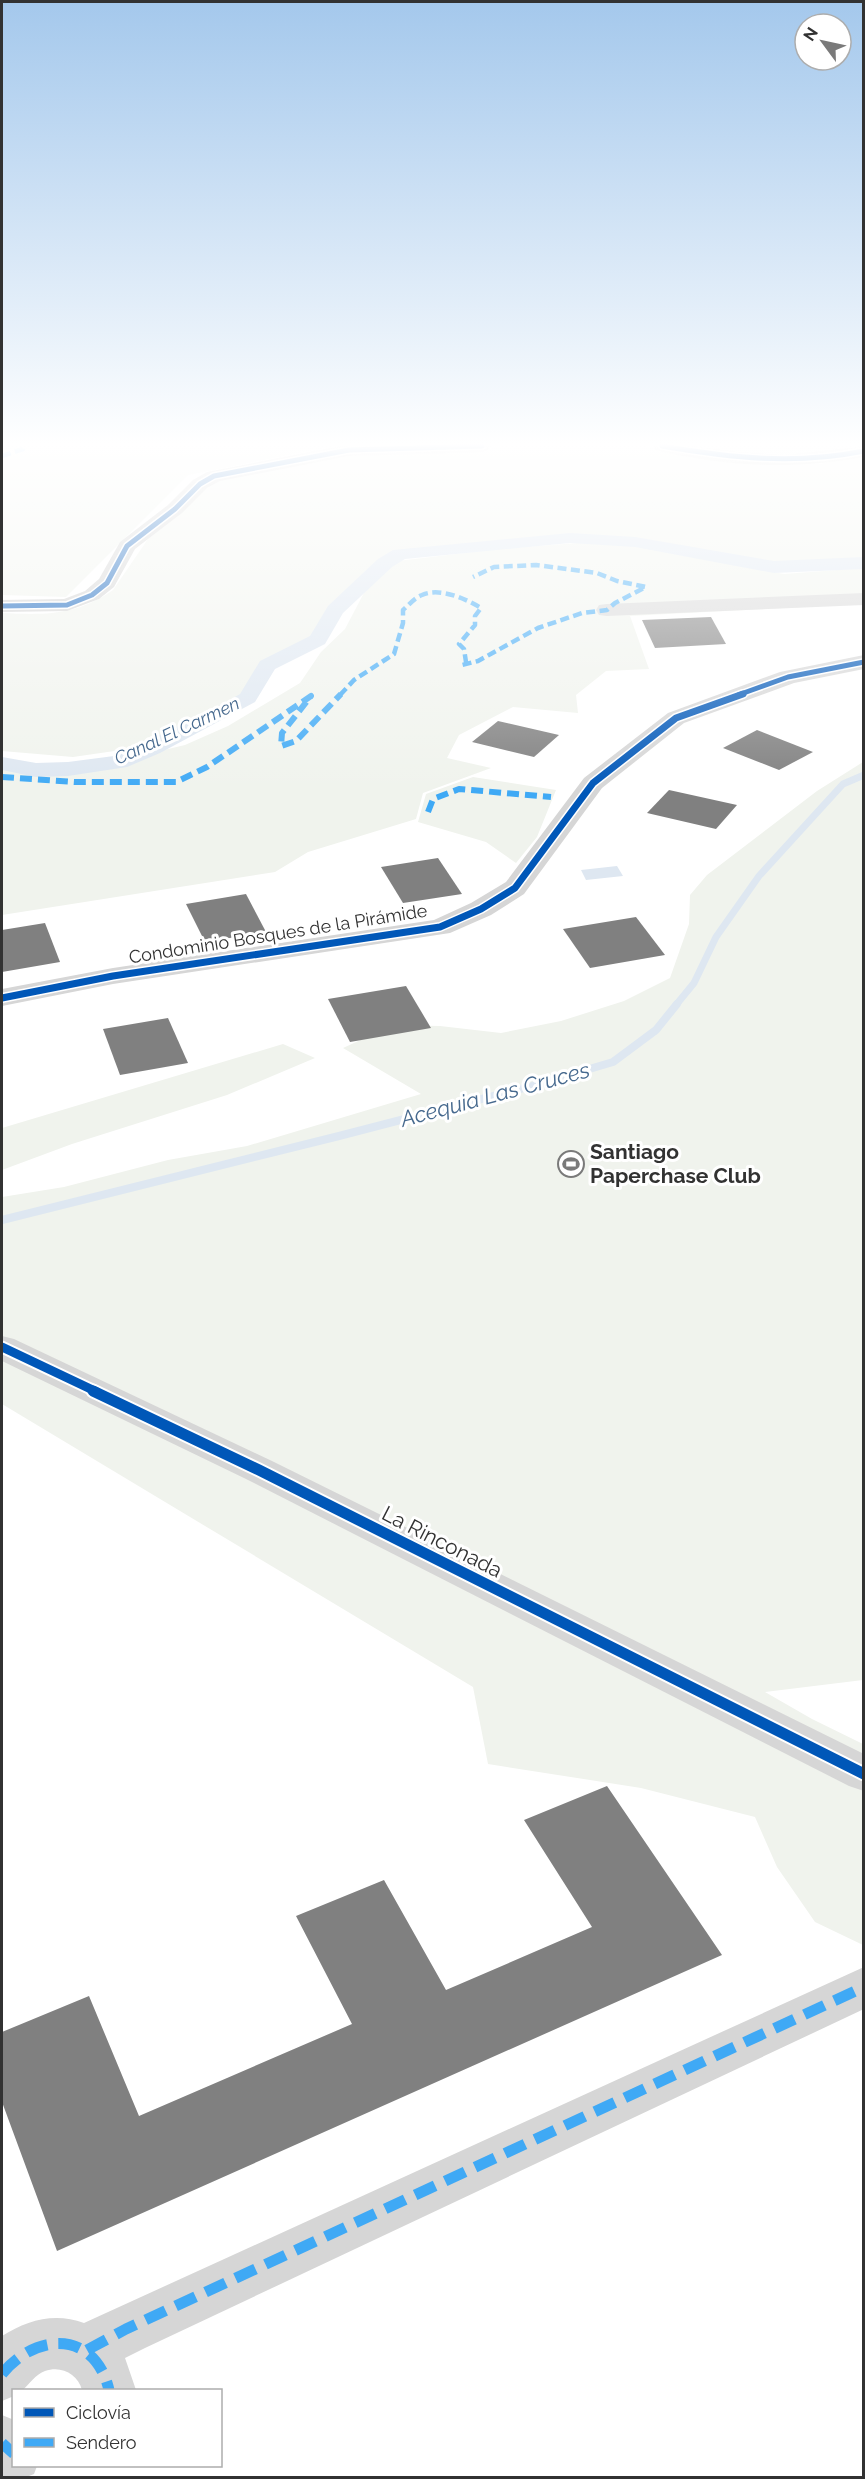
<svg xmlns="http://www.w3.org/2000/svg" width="865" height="2479" viewBox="0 0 865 2479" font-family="Raleway,sans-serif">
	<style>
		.green { fill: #f0f3ed }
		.water { fill: #dee7f1 }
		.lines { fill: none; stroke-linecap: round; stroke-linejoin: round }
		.stream-far1 { stroke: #dee7f1; stroke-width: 7 }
		.stream { stroke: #dee7f1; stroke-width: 8 }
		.canal { fill: #dee7f1; fill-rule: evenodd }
		.building { fill: #808080 }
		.street { fill: #d6d6d6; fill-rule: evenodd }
		.secondary { fill: #cfcfcf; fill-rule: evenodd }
		.quiet-far2 { stroke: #3fa9f5; stroke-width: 4.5; stroke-dasharray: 9 4.5; stroke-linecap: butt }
		.quiet-far1 { stroke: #3fa9f5; stroke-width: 6; stroke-dasharray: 12 6; stroke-linecap: butt }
		.quiet { stroke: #3fa9f5; stroke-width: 11; stroke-dasharray: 22 11; stroke-linecap: butt }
		.cycleway-far3-casing { stroke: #fff; stroke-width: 8 }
		.cycleway-far2-casing { stroke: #fff; stroke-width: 10 }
		.cycleway-far1-casing { stroke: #fff; stroke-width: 13 }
		.cycleway-casing { stroke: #fff; stroke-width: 15 }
		.cycleway-far3 { stroke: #0057b8; stroke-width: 5 }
		.cycleway-far2 { stroke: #0057b8; stroke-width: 7 }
		.cycleway-far1 { stroke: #0057b8; stroke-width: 9 }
		.cycleway { stroke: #0057b8; stroke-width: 11 }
		.labels { text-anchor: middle; stroke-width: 6; stroke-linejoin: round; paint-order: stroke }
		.far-water-label { font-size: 18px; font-style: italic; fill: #46698e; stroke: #fff }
		.far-street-label { font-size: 18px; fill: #323232; stroke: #fff }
		.poi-label { font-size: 21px; font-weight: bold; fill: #323232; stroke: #fff; text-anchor: start }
		.street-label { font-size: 21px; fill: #323232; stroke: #fff }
		.water-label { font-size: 22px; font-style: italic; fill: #46698e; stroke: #fff }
	</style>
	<rect width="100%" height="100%" fill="#fff"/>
	<g class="green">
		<path d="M2,446H335L188,475L66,597L2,595Z"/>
		<path d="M502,446H643L759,465L820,464L863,455V561L774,565L636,540L569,536L396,552L380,562L331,608L323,634L271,667L260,687L232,704L149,746L73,757L2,751V613C44,615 76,616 113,590L148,539L178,516L199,493L220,481L239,475L340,455L483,450Z"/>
		<path d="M699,446H855L800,455L726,451Z"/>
		<path d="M591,542L623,544L784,574L863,568V604L630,616L649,669L606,671L576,695L578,713L513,707L459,735L447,758L491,768L423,793L416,819L308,852L275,872L2,915V765L69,766L130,758L185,745L228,726L300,683L321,652L345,629L366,589L382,572L398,561L498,549Z"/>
		<path d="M863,762V1680L765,1692L812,1719L863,1744V1945L815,1922L777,1867L755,1817L641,1788L488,1764L473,1687L2,1404V1197L64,1187L168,1160L247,1146L421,1094L343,1048L393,1025L440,1026L501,1033L561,1021L624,1001L670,978L689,924L690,895L707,875L817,791Z"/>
		<path d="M473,777L556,790L537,837L516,863L486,842L418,822L426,794Z"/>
		<path d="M283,1044L315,1058L227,1095L72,1144L2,1170V1128Z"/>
	</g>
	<path class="water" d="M617,866L623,876L586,880L581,870Z"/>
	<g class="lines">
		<path class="stream-far1" d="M676,1005L694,983L716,937L759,876L843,784L864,775"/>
		<path class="stream" d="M2,1220L339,1136L532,1086L613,1062L656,1030L677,1004"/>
		<path class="canal" d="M570,533L635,537L774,561L864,557V569L774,573L635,547L570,543L405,559L392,567L343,613L325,644L275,669L255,702L240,710L160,753L127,767L68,776L36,777L2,770V757L36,763L68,762L114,756L144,743L226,702L240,694L260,661L310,636L328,606L378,559L393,550Z"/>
	</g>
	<g class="building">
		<path d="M711,617L726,644L655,648L642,620Z"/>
		<path d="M498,721L559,735L534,757L472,742Z"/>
		<path d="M757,730L813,752L779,770L723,748Z"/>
		<path d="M669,790L737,805L716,829L647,813Z"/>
		<path d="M438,858L462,894L403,903L381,867Z"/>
		<path d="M246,894L266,932L205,942L186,904Z"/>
		<path d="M636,917L665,955L590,968L563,929Z"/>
		<path d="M45,923L60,962L2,972V930Z"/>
		<path d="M406,986L431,1028L350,1042L328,999Z"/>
		<path d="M168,1018L188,1063L120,1075L103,1029Z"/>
		<path d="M607,1786L722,1955L57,2251L2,2102V2032L89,1996L139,2116L352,2024L296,1916L384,1880L446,1990L592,1927L524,1820Z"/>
	</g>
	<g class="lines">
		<g class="street">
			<path d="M864,593V605L607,616L599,615L596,610L599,605L607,604Z"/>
			<path d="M864,655V669L794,683L684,723L602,788L524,894L491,915L450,933L113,984L2,1006V989L113,968L434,920L471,903L506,882L584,778L668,713L780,672Z"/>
			<path d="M2,1336L14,1339L272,1461L864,1754V1791L849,1786L246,1479L2,1361Z"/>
			<path d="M864,1967V2009L145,2348L125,2358L136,2390H82C78,2374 61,2365 45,2371C36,2374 29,2384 23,2390H14V2396L2,2401V2336C27,2320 55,2312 84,2323Z"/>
			<path d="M2,2415L14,2420V2466H37L34,2474L24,2478L2,2477Z"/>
		</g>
		<g class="secondary">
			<path d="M340,446H491L488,450L482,452L349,456L220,481L207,488L182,513L135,549L114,587L99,599L67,611L2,612V600L64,599L85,591L99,579L120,542L168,505L193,480L207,472Z"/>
			<path d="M653,446H695L738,452L787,455L864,446V457C795,470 724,467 656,450Z"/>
		</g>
		<g class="quiet-far2">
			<path d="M2,456L23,449L24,446"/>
			<path d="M340,695L354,680L394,654L403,623V610C409,605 414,598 422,595C440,587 466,599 481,608L475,616V625L459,644L464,649L466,662L462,665L478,661L538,628L582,613L607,610L615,603L646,587L617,581L597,573L536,565L494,567L473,577"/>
		</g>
		<g class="quiet-far1">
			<path d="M2,777L74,782H176L207,767L311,696L282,733L281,746L296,741L341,694"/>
			<path d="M428,812L433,799L459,789L551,797"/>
		</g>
		<g class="quiet">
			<path d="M87,2350L126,2329L864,1987"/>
			<path d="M2,2374C36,2332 95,2330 109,2390"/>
			<path d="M2,2443L14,2454"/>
		</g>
		<defs>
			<g id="cycleway-far3">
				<path d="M662,446C731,458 795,465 864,451"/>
				<path d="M2,606L67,605L92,595L107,583L127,546L175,509L200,484L214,476L349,450L482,446"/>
				<path d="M738,695L788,677L864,662"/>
			</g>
			<path id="cycleway-far2" d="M2,998L113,976L440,927L481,909L515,888L593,783L676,718L743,694"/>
			<path id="cycleway-far1" d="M2,1347L97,1392"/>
			<path id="cycleway" d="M93,1391L259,1470L864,1774"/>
		</defs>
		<use href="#cycleway-far3" class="cycleway-far3-casing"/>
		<use href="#cycleway-far2" class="cycleway-far2-casing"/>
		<use href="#cycleway-far1" class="cycleway-far1-casing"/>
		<use href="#cycleway" class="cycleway-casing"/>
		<use href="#cycleway-far3" class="cycleway-far3"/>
		<use href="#cycleway-far2" class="cycleway-far2"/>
		<use href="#cycleway-far1" class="cycleway-far1"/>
		<use href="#cycleway" class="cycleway"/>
	</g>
	<linearGradient id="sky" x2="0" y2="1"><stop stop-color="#a4c8ec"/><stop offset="0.56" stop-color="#fff"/><stop offset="1" stop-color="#fff" stop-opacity="0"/></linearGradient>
	<rect width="865" height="793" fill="url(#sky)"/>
	<defs>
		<symbol id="stadium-ring" viewBox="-11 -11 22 22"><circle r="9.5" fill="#fff" stroke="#7a7a7a" stroke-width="1.5"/><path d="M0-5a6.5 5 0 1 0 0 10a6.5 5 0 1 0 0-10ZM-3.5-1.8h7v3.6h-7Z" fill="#7a7a7a"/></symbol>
	</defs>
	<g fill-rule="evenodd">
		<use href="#stadium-ring" x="556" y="1149" width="30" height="30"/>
	</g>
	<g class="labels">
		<g class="far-water-label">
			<text transform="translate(177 731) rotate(-25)" y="6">Canal El Carmen</text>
		</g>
		<g class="far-street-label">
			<text transform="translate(278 934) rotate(-9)" y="6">Condominio Bosques de la Pirámide</text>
		</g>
		<g class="poi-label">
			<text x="590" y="1159">Santiago<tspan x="590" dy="24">Paperchase Club</tspan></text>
		</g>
		<g class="street-label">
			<text transform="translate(442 1542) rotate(27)" y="7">La Rinconada</text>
		</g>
		<g class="water-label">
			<text transform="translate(495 1094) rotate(-15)" y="8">Acequia Las Cruces</text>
		</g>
	</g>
	<rect width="865" height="2479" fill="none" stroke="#323232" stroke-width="6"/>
	<rect x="12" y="2389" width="210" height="78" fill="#ffffff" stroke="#adadad" stroke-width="1.5"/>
	<rect x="24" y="2408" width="30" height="9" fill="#0057b8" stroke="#adadad" stroke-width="1.5"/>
	<text x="66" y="2419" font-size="18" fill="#323232">Ciclovía</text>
	<rect x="24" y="2438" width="30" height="9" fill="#3fa9f5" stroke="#adadad" stroke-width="1.5"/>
	<text x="66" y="2449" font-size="18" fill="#323232">Sendero</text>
	<g transform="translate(823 42) rotate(303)"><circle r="28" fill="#ffffff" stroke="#adadad" stroke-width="1.5"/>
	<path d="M0-4.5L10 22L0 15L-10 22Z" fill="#7a7a7a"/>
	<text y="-9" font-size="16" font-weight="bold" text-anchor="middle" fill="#323232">N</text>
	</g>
</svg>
